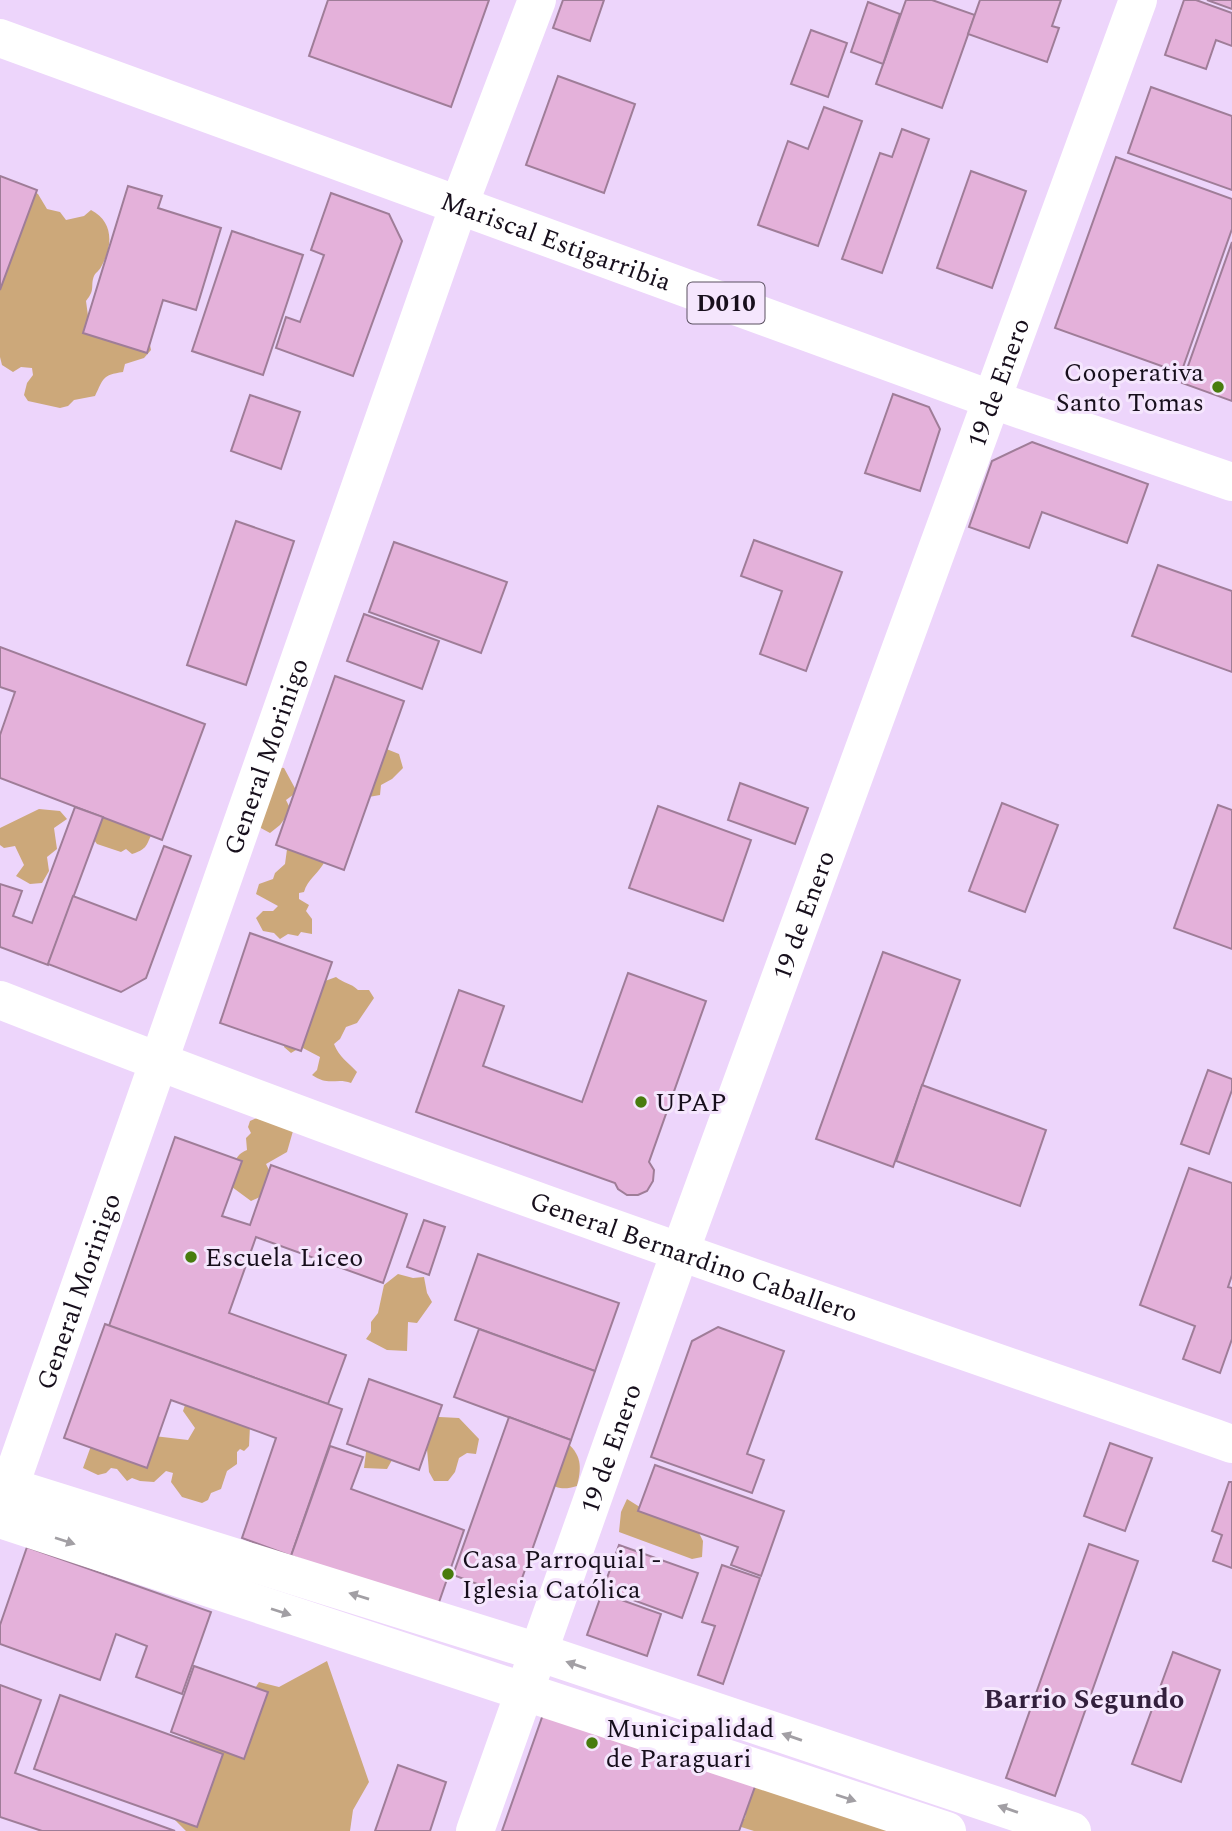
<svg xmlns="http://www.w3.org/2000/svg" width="1232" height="1831" viewBox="0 0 1232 1831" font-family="Spectral,serif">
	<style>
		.green { fill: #cca87a }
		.building { fill: #e4b1da; stroke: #9f7d98; stroke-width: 2 }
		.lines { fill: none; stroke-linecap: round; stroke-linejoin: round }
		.minor { stroke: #fff; stroke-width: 38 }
		.primary { stroke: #fff; stroke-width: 38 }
		.oneway { fill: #a29fa4 }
		.poi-dot { fill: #487c0e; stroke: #f5e6fd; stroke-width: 2.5 }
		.labels { text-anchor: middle; stroke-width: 6; stroke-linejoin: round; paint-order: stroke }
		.shield { fill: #f5e6fd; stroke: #5a5060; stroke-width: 2 }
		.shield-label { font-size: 24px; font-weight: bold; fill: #170f1c }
		.street-label { font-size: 26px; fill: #170f1c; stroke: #f5e6fd }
		.poi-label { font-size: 26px; fill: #170f1c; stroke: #f5e6fd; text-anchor: start }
		.neighbourhood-label { font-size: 28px; font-weight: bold; fill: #33203d; stroke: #f5e6fd }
	</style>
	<rect width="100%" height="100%" fill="#edd5fb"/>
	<g class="green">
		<path d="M23,185L38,194L47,209L60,212L66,220L84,216L91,210C114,222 113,246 101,267C100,270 96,272 94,276C90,286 96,289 86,301L90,331L148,335L151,350L144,358L125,364L123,372C102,375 104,378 95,396L74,400L68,406L60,408L28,401L24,395L27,383L33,375L32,368L21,367L13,372L2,365L0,357V229Z"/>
		<path d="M384,748L399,754L403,768L392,779L381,785L380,795L363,798Z"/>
		<path d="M276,767L284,768L297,792L286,800L291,810L280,825L270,833L259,827Z"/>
		<path d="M39,809L60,811L67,819L54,828L57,849L47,857L49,871L42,883L30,884L16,876L24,865L15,846L4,848L0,845V828Z"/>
		<path d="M104,809L155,829C145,843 151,848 132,854L126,849L121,852L97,844L94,840Z"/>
		<path d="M288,842L325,861C319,873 307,880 304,892L299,893V899L309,905L306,911L312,919V934L301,932L298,936L288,934L280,939L274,933L263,931L256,918L263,911H273L278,906L256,894L259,884L273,879L275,873L285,864Z"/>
		<path d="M336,977C343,983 351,983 358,990H369L374,998L357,1023L346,1027L340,1039L334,1044C339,1057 348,1062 357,1072L351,1083C336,1077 330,1087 312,1075L317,1070L320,1057L301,1047L291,1053L284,1047L287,1034L325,981Z"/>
		<path d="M261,1116L293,1131L287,1152L266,1164L271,1174L262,1196L251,1201L232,1187C233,1172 231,1156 247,1150L246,1138L251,1133L248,1127L250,1121Z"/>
		<path d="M398,1274L413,1278L424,1277L427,1293L432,1302L417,1323L408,1322L407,1351L387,1350L366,1339L371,1332V1322L378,1313L384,1285Z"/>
		<path d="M188,1396L250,1426L249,1446L244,1451L240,1449L237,1452V1464L227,1471L221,1489L211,1493L208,1500L202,1503L182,1497L171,1482L173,1473L166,1471L154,1482L140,1481L132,1478L127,1481L117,1469L111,1468L106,1473L98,1475L83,1468L91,1446L154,1436L188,1440L195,1428L183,1411Z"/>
		<path d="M401,1415L459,1418L479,1439L476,1454L467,1453L459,1458L455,1472L448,1481H434L429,1472L427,1449L421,1445L396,1453L387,1469L364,1468L367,1444Z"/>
		<path d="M561,1437C580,1453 583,1462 577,1486C564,1490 558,1489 546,1482Z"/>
		<path d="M627,1499L643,1509L694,1523L703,1541L702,1557L692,1559L619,1532L621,1512Z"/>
		<path d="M327,1661L369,1782L353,1810L350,1831H186L173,1818L189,1745L192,1723L241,1711L259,1682L279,1687Z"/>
		<path d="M751,1784L925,1831H754L738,1826L745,1818Z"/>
	</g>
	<g class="building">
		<path d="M328,0H489L451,107L309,56Z"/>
		<path d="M563,0H604L590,41L553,28Z"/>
		<path d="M906,0H932L975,15L942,108L876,84Z"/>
		<path d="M980,0H1061L1052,26L1059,28L1047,62L968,34Z"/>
		<path d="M1184,0H1196L1232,13V46L1216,40L1206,69L1165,55Z"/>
		<path d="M1207,0H1232V9Z"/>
		<path d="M868,2L900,14L883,64L851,52Z"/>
		<path d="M811,30L847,43L828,97L791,84Z"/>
		<path d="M558,76L635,104L604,193L526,165Z"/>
		<path d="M1151,87L1232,116V190L1128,153Z"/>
		<path d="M824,107L862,121L818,246L758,225L788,141L808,149Z"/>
		<path d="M902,129L929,139L882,273L842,259L880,153L892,157Z"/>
		<path d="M1116,157L1232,199V229L1181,373L1055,328Z"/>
		<path d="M971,171L1026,191L992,288L937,268Z"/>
		<path d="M0,176L37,190L0,290Z"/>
		<path d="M128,186L162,196L158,208L221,228L196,310L163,300L147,353L83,333Z"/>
		<path d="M331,193L389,214L402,241L353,376L276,348L286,317L300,322L324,255L311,250Z"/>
		<path d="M232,231L303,255L263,375L192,351Z"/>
		<path d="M1232,242V401L1182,383Z"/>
		<path d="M893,394L929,407L940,429L920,491L865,473Z"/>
		<path d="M250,395L300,412L281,469L231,451Z"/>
		<path d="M1032,442L1148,484L1127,543L1042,512L1029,548L969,527L992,461Z"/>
		<path d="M236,521L294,541L246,685L187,665Z"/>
		<path d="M754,540L842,572L806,671L760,654L782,591L741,576Z"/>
		<path d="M394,542L507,582L481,653L369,612Z"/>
		<path d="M1158,565L1232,591V672L1132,636Z"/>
		<path d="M364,614L439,641L422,689L347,661Z"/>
		<path d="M0,647L205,724L162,840L0,778V735L15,692L0,687Z"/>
		<path d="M335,676L404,701L344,870L276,845Z"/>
		<path d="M740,783L808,808L795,844L728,820Z"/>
		<path d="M1002,803L1058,825L1025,912L969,891Z"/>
		<path d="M1218,805L1232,810V949L1174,928Z"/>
		<path d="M658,806L751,840L723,921L629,888Z"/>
		<path d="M75,807L103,817L48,965L0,947V884L22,891L13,916L32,923Z"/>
		<path d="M164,846L191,856L146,978L121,992L48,964L73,896L136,920Z"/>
		<path d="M250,933L332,962L301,1051L220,1023Z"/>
		<path d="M883,952L960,980L893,1167L816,1139Z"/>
		<path d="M628,973L706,1001L649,1162L654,1170L653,1181L647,1191L638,1195H627L618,1189L615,1183L416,1112L459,990L504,1006L483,1066L582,1102Z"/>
		<path d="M1208,1070L1232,1079V1090L1209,1154L1181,1144Z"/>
		<path d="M922,1085L1046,1130L1020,1206L896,1161Z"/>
		<path d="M175,1137L242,1161L222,1216L250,1225L271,1165L407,1214L383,1283L256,1237L229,1313L346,1355L328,1404L109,1326Z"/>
		<path d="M1189,1168L1232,1183V1275L1228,1287L1232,1288V1339L1220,1373L1183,1359L1195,1326L1140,1305Z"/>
		<path d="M424,1220L445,1227L429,1275L407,1267Z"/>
		<path d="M478,1254L619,1303L595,1371L455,1320Z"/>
		<path d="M105,1324L342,1409L291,1556L242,1538L276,1438L171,1400L147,1468L64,1438Z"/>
		<path d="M718,1327L784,1351L747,1454L764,1460L752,1493L651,1457L692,1341Z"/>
		<path d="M479,1329L595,1371L571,1440L454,1397Z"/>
		<path d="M369,1379L442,1405L419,1470L347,1444Z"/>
		<path d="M509,1417L571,1440L515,1598L453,1575Z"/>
		<path d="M1110,1443L1152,1458L1125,1531L1084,1516Z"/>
		<path d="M330,1446L363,1457L351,1489L464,1530L437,1608L291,1556Z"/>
		<path d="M655,1465L784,1511L761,1576L731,1565L738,1547L638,1511Z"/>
		<path d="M1229,1482H1232V1568L1213,1561L1222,1535L1212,1531Z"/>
		<path d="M1089,1544L1138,1561L1055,1796L1006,1778Z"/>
		<path d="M619,1545L698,1573L682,1618L603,1589Z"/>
		<path d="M27,1547L211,1612L182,1694L136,1677L147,1646L116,1634L100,1680L0,1644V1625Z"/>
		<path d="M722,1565L760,1578L723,1684L698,1675L715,1626L702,1622Z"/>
		<path d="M602,1593L661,1614L647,1656L587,1635Z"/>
		<path d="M1173,1652L1220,1670L1181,1782L1132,1764Z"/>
		<path d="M194,1666L268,1692L244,1759L171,1732Z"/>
		<path d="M0,1685L41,1700L15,1773L175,1831H42L0,1817Z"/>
		<path d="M60,1695L223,1754L197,1827L34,1769Z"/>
		<path d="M546,1706L757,1781L739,1831H502Z"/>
		<path d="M398,1765L446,1782L430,1831H375Z"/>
	</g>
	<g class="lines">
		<g class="minor">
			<path id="s1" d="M0,1000C406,1160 820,1301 1232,1444"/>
			<path d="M10,1487L538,1652L1072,1831"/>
			<path id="s2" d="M0,1514L459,205L537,0"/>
			<path d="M0,1519L947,1831"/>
			<path id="s3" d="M475,1831L680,1252L1138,0"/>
		</g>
		<path class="primary" id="s4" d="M0,38L993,400L1232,482"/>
	</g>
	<defs><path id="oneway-solid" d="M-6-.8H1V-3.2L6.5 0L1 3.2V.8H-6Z" transform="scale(1.75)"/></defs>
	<g class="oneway">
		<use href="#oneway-solid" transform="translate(65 1541) rotate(18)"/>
		<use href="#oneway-solid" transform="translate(359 1596) rotate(-163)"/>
		<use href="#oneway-solid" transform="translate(281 1612) rotate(18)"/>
		<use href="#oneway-solid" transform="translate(576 1665) rotate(-161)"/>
		<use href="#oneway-solid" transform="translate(792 1737) rotate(-161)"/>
		<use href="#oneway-solid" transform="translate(846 1798) rotate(18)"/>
		<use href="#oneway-solid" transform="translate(1008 1809) rotate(-161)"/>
	</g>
	<g class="poi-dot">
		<circle cx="1218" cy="387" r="7"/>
		<circle cx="641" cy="1102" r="7"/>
		<circle cx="191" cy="1257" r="7"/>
		<circle cx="448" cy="1574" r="7"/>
		<circle cx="592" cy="1743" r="7"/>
	</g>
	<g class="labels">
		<rect class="shield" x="687.5" y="282.5" width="77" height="41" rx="5"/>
		<g class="shield-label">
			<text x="726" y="311">D010</text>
		</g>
		<g class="street-label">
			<text dy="9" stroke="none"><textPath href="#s4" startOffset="592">Mariscal Estigarribia</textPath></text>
			<text dy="9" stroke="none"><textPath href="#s3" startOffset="1540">19 de Enero</textPath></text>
			<text dy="9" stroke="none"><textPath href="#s2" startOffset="803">General Morinigo</textPath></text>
			<text dy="9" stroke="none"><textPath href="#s3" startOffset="973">19 de Enero</textPath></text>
			<text dy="9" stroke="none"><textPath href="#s1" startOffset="740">General Bernardino Caballero</textPath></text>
			<text dy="9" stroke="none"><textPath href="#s2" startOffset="236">General Morinigo</textPath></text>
			<text dy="9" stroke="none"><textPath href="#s3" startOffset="406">19 de Enero</textPath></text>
		</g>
		<g class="poi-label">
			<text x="1204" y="381" text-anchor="end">Cooperativa<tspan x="1204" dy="30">Santo Tomas</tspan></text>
			<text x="655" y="1111">UPAP</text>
			<text x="205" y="1266">Escuela Liceo</text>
			<text x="462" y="1568">Casa Parroquial -<tspan x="462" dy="30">Iglesia Católica</tspan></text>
			<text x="606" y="1737">Municipalidad<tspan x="606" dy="30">de Paraguari</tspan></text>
		</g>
		<g class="neighbourhood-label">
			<text x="1084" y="1708">Barrio Segundo</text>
		</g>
	</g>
</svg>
